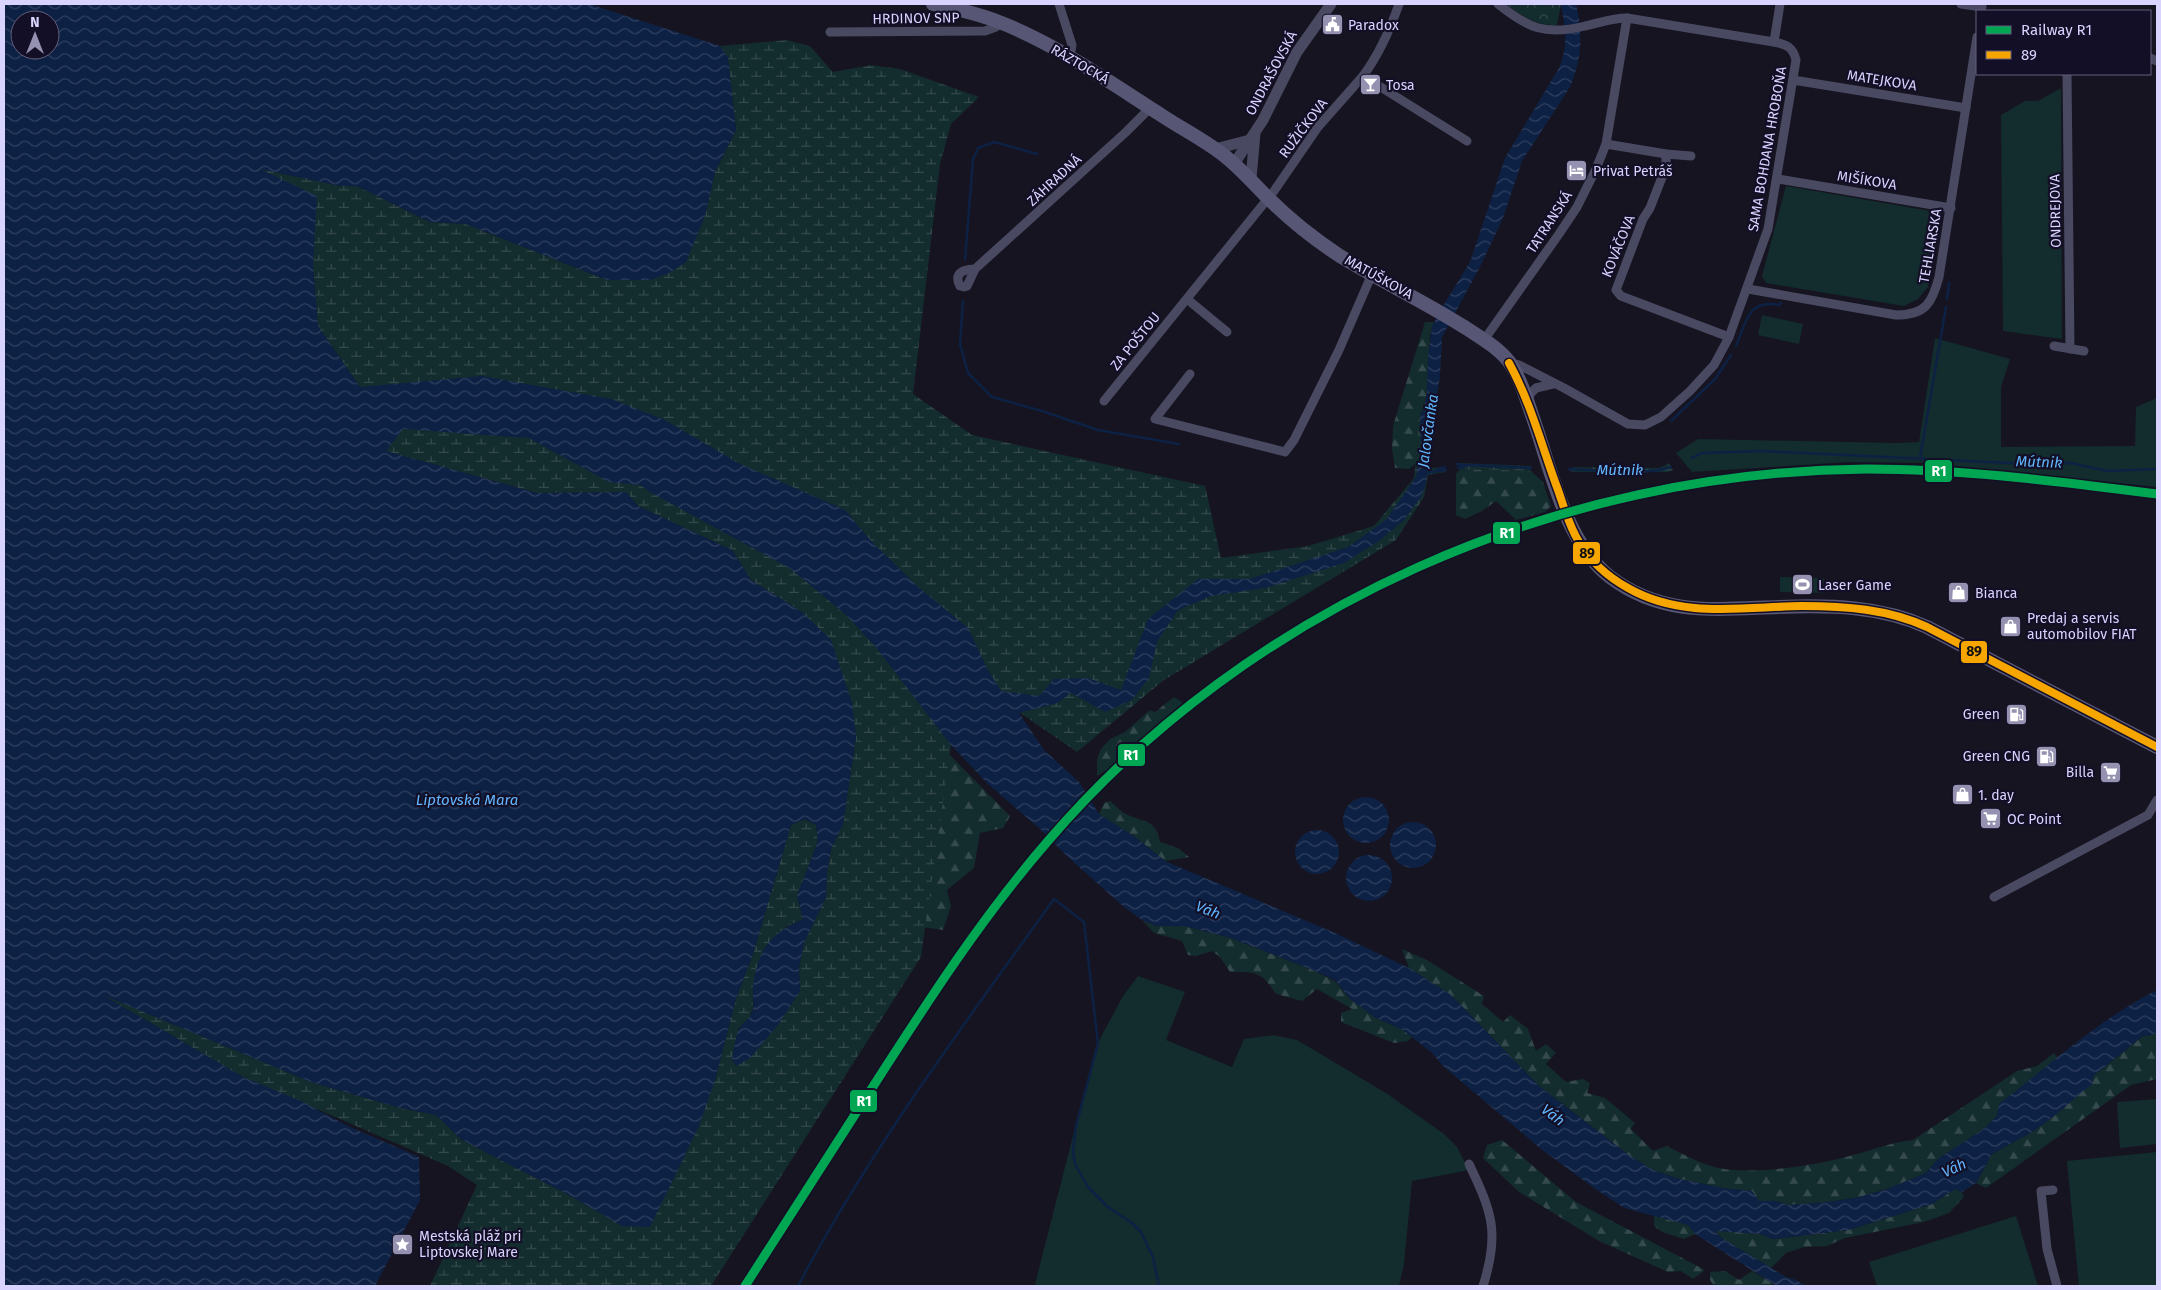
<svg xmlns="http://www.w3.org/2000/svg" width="2161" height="1290" viewBox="0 0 2161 1290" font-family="'Fira Sans',sans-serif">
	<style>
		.green { fill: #132c2d }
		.forest { fill: url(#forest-firs) }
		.wetland { fill: url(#wetland-marsh) }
		.park { fill: url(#park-crowns) }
		.water { fill: url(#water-waves); fill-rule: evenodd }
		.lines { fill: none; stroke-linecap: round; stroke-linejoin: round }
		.stream { stroke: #0d2144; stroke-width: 2.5 }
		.minor { stroke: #4a4962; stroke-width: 9 }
		.tertiary { stroke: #4a4962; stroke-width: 11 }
		.secondary { stroke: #575674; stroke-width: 14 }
		.bus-1-casing { stroke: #130f26; stroke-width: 11 }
		.bus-1 { stroke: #f7a600; stroke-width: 8 }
		.rail-1-casing { stroke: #130f26; stroke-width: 12 }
		.rail-1 { stroke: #00a651; stroke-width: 9 }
		.labels { text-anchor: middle; stroke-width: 4.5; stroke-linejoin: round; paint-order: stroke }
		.street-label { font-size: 14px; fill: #d9d4ff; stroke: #130f26 }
		.poi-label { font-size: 14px; fill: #d9d4ff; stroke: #130f26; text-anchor: start }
		.water-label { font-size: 15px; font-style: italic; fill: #62b6ff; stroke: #130f26 }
		.line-badge { stroke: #130f26; stroke-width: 2 }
		.badge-label { font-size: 14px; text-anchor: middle; font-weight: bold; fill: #fff }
		.pale-badge-label { font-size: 14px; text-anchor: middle; font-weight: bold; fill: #111 }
	</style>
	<defs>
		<pattern id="forest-firs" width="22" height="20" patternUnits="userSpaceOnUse" patternTransform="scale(1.25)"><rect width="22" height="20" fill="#132c2d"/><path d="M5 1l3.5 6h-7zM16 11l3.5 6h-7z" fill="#354a4c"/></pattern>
		<pattern id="wetland-marsh" width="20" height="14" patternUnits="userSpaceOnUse" patternTransform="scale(1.25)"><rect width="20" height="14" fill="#132c2d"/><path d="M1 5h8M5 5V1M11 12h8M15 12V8" fill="none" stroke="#354a4c"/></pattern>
		<pattern id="park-crowns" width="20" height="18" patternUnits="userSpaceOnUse" patternTransform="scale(1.25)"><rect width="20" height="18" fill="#132c2d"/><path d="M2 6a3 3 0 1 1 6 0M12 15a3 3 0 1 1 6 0" fill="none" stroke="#354a4c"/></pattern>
		<pattern id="water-waves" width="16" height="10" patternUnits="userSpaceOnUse" patternTransform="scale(1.25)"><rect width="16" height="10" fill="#0d2144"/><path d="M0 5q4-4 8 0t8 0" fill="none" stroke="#304060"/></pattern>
	</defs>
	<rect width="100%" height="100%" fill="#161421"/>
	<g class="green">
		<path d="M2061,88L2062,339L2003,331L2001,115L2025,101H2038Z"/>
		<path d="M1786,186L1942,213L1928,287L1918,299L1904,306L1766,283L1762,276Z"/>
		<path d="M1762,315L1803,324L1799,344L1758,335Z"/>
		<path d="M1935,338L2010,359L2001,387V447L2135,446L2136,407L2157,398V487L1928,463L1849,462L1692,472L1676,453L1698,439L1896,443L1919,442Z"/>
		<path d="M1780,577L1824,578L1823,593L1780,592Z"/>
		<path d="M1138,976L1185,992L1166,1040L1232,1067L1244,1039L1273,1035L1297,1040L1386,1093L1444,1134L1457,1147L1469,1170L1412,1181L1404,1264L1399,1286H1042L1035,1284L1096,1046L1123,996Z"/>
		<path d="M2157,1099V1144L2120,1148L2117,1102Z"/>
		<path d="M2157,1152V1286H2079L2067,1161Z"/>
		<path d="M2016,1216L2038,1286H1877L1869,1262Z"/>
	</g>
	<g class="forest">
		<path d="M1425,322H1434L1430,335L1427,391L1424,408L1420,415L1419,461L1409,469L1395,468L1392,449L1393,426Z"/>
		<path d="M1460,469L1531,471L1543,482L1551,506L1545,512L1516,520L1496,501L1482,511L1465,519L1456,515V474Z"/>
		<path d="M1174,697L1183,703L1113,766L1097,776V759L1101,749L1110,739L1125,732L1150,710L1155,712Z"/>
		<path d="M932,737L1010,816L1003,828L980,833L974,868L947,890L951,906L943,930L915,926Z"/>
		<path d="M1110,801C1115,805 1120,811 1126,814C1143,823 1156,818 1160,842L1178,848L1189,857L1165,861L1135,837L1099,814L1104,803Z"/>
		<path d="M1142,920L1156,926H1184L1228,937L1308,968L1335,981L1350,999L1376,1018L1403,1030L1412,1037L1408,1041L1394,1043L1341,1022V1013L1352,1009L1317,989L1302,1001L1276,994C1261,971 1256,972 1230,972L1220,957L1212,951L1196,956L1188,955L1182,941L1154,933Z"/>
		<path d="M1402,949L1427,960L1484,996L1482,1004L1503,1022L1510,1015L1528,1029L1536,1051L1546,1044L1556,1053L1546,1064L1566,1082L1583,1079L1590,1083L1587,1093L1605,1098L1635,1123L1631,1129L1653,1151L1667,1146C1685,1155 1704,1166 1724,1169C1761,1174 1818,1165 1853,1155C1873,1150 1892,1142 1913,1140L2017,1071L2037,1066L2054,1053L2058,1058L2000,1104L1997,1116L1985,1128L1938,1159L1926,1173L1887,1189L1860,1197L1828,1202L1788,1205L1776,1201H1758L1752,1191L1722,1188L1676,1178L1653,1170L1630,1156L1539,1086L1451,995L1409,968Z"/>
		<path d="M2157,1032V1079L2131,1085L1986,1188L1976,1183L1992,1154L2032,1132L2054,1116L2091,1084L2093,1076L2143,1036L2152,1035Z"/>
		<path d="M1502,1140L1576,1202L1705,1270L1693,1279L1681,1271L1668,1272L1599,1241L1519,1192L1483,1158L1487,1145Z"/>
		<path d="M1955,1189L1962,1192L1964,1197L1949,1213L1924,1222L1845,1238L1827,1246L1804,1247L1786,1253L1771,1268L1720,1237L1715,1230L1760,1234L1773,1239L1848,1230L1932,1204Z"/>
		<path d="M1654,1216L1689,1225L1695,1234L1684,1239L1662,1232L1654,1226Z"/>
		<path d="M1725,1271L1739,1280L1752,1271L1772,1283V1286H1714L1710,1280V1272Z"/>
	</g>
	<g class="wetland">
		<path d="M787,40L810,46L833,72L871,65L900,69L979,97L951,124L940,164L913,394L972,435L1205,486L1221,558L1308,546L1374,526L1414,478L1420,415L1437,416L1428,468L1444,467L1446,472L1428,475L1424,497L1396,540L1164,680L1077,752L1019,712L951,745L921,957L711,1286H430L477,1185L448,1166L243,1077L99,993L311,1082L400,1108L436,1115L462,1140L569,1195L622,1226L715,1080L736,999L753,954L791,825L805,819L816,825L818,841L797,896L803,919L786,927L753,986V1007L749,1020L739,1028L732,1059L736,1065L800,991L799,968L804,942L826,897L827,873L831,849L843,824L856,737L802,612L751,580L732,550L638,506L626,492L537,493L385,451L360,387L318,326L313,265L257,168L340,186H357L430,222L466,224L607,280L705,216L715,172L736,130L728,58L720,46Z"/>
		<path d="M1458,463L1531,466L1530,468L1531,471L1460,469Z"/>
		<path d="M1669,463L1673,470L1668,472H1572L1569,469L1573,467L1659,468Z"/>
	</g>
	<path class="park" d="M1506,4H1561L1557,25C1536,26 1522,16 1506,4Z"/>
	<g class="water">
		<path d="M4,4H589L720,46L728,58L736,130L715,172L705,216L686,262L669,273L650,280H607L466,224L430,222L357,186H340L260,169L317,196L313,265L318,326L360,387L482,376L611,399L665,420L738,463L845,510L871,541L917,586L968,628L988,670L1001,691L1039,696L1054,679L1088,678L1121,690L1148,619L1198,579H1250L1348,547L1386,520L1416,477L1421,449L1420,415L1424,408L1427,391L1428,357L1432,327L1437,316L1470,262L1505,158L1559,68C1569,43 1565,29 1561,4H1576C1583,33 1582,59 1570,87L1522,161L1503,218L1482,263L1442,337L1440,376L1435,407L1437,416L1425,486L1421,497L1404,520L1380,540L1344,563L1265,588L1211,596L1178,610L1157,642L1149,678L1132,700L1105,712L1071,693L1057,703L1019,713L1044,750L1079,782L1099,814L1135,837L1165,861L1335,933L1409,968L1451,995L1539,1086L1630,1156L1653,1170L1676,1178L1722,1188L1752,1191L1759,1201H1776L1788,1205L1828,1202L1860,1197L1887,1189L1926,1173L1938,1159L1985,1128L1997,1116L1999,1104C2050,1065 2099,1019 2157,990V1032L2152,1035L2143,1036L2093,1076L2092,1084L2054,1116L2032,1132L1992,1154L1976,1183L1962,1192L1955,1189L1932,1204L1848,1230L1773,1239L1760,1234L1715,1231L1720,1237L1786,1277L1796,1280L1806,1286H1777L1695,1234L1688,1225L1624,1208L1594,1188L1541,1149L1443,1066L1432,1053L1403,1030L1376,1018L1350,999L1335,980L1308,968L1228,937L1184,926H1156L1142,920L1124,907L1070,859L1040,829L988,784L951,745L875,646L845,614L791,569L650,492L640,485L609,482L529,438L403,429L386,451L537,493L626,492L638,506L732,550L751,580L802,612L831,640L852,703L856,737L843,824L831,849L827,873L826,897L804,943L799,968L800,991L778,1025L750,1058L736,1066L732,1059C734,1050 735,1038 739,1029C742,1021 751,1021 753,1008C754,1000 752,992 753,985C759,948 770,934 803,919L797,896L818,841L816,825L805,819L791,825L753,954L736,999L715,1080L699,1126L650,1227L622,1226L569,1195L462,1140L436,1115L400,1108L311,1082L103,995L243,1077L301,1101L348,1126L419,1157L420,1200L375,1286H4ZM20,20H50V50H20Z"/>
		<circle cx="1366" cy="820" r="23"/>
		<circle cx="1413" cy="845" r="23"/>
		<circle cx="1317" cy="852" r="22"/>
		<circle cx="1369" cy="878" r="23"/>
	</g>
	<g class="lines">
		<g class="stream">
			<path d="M965,260L973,159L978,148L994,142L1037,154"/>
			<path d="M1947,299L1949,283"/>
			<path d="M963,301L960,344L968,373L992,397L1042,411L1098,430L1179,444"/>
			<path d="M1736,346C1746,323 1747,299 1779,305L1781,303"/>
			<path d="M1671,421L1715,379L1731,355"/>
			<path d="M1692,458L1702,453L1762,451L2029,464L2071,463L2107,471L2157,469"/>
			<path d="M1920,458L1946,307"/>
			<path d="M1456,464L1465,465"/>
			<path d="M1458,468L1469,465L1531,468"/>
			<path d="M1569,469C1596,470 1647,476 1671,467"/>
			<path d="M1435,471L1445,467"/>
			<path d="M1425,473L1446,470"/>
			<path d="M798,1286C869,1151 965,1023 1054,899L1084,922L1098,1044L1076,1126L1073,1152L1075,1164L1088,1187L1108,1207L1132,1223L1141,1232L1153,1257L1159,1286"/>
		</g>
		<g class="minor">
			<path d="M1059,4L1072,45L1070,57"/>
			<path d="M1399,4C1390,30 1380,53 1363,76L1467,141"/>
			<path d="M1498,4C1528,28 1545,36 1585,26C1600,23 1611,18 1627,18L1774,42"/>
			<path d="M1961,4L1982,7"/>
			<path d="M830,32L985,31L996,27L1000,22"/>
			<path d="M2150,58L2157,61"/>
			<path d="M2067,74L2070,349"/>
			<path d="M1793,80L1966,108"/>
			<path d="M1606,144L1666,154L1691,156"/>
			<path d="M1666,154V167L1650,208L1643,219L1616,290L1621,296L1729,337"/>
			<path d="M1778,179L1951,208"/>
			<path d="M975,269C964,269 953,273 960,286L964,287L967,286L975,269L1126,132L1150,108"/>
			<path d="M1748,289L1896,315C1926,315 1932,303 1939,277L1977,37"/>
			<path d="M1187,299L1227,332"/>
			<path d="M1484,340L1559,234L1577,207L1596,169L1606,144L1627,18"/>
			<path d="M2054,346L2084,351"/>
			<path d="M1510,363L1519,365L1564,388L1628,424L1645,425L1661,417L1690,391L1714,365L1729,337L1768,229L1796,60C1793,47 1786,44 1774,42L1780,4"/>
			<path d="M1190,374L1155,419L1285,452L1294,440L1339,350L1372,274"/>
			<path d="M1104,401L1274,191L1318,127L1363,76"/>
			<path d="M1529,402L1530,394L1536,388L1553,384"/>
			<path d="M1994,897L2148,815L2157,800"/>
			<path d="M1469,1164C1492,1212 1500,1233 1483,1286"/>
			<path d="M2053,1190L2041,1191L2047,1249L2057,1286"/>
		</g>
		<g class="tertiary">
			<path d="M1215,149L1250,140"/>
			<path d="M1234,164L1263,120L1297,52L1331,4"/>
			<path d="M1251,179L1255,133"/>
		</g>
		<path class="secondary" d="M933,4C953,8 974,13 994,20C1053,42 1105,79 1158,113C1180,128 1205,140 1226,157C1241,169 1253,183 1267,197C1289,219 1314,239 1340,256C1381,281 1425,302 1466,328C1481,338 1499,348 1510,363C1520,378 1526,397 1532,415C1551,468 1564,541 1610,577C1663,617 1717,609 1779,607C1830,605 1881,606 1927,627L2157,747"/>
		<defs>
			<path id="bus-1" d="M1509,363C1531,403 1542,447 1558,490C1564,507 1569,526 1579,542C1591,562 1608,577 1628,588C1682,619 1742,607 1802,606C1845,606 1888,609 1927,627L2157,747"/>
		</defs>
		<use href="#bus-1" class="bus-1-casing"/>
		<use href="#bus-1" class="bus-1"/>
		<defs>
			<path id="rail-1" d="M745,1286C788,1219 831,1152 874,1085C928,1001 982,917 1048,841C1250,605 1559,471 1867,469C1965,469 2061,482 2157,494"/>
		</defs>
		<use href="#rail-1" class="rail-1-casing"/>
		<use href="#rail-1" class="rail-1"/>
	</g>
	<defs>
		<symbol id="civic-square" viewBox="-11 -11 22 22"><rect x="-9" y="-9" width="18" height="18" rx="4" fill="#9591b1" stroke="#130f26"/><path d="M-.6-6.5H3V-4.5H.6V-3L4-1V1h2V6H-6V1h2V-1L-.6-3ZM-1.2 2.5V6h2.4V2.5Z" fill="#fff"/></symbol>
		<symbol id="bar-square" viewBox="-11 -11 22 22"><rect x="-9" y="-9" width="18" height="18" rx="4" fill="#9591b1" stroke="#130f26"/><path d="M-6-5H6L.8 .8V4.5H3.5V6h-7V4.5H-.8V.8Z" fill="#fff"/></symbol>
		<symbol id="hotel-square" viewBox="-11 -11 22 22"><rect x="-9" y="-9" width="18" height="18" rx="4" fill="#9591b1" stroke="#130f26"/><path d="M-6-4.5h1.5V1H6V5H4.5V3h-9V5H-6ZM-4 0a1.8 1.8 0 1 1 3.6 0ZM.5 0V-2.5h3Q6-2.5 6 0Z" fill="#fff"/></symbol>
		<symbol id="stadium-square" viewBox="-11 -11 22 22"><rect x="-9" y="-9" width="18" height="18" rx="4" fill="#9591b1" stroke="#130f26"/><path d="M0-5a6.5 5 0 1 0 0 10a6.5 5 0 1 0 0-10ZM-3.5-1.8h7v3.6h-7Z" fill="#fff"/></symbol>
		<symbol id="shop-square" viewBox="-11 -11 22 22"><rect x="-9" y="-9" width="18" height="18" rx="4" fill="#9591b1" stroke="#130f26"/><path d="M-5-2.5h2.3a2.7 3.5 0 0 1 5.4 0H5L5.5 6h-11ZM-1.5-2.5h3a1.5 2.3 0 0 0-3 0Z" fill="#fff"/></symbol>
		<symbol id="fuel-square" viewBox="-11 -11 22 22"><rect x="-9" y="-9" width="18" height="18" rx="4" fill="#9591b1" stroke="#130f26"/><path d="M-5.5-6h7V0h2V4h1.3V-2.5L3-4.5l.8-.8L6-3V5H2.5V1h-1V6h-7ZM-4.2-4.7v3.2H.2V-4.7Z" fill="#fff"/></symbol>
		<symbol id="supermarket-square" viewBox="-11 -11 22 22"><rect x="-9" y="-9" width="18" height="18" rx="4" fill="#9591b1" stroke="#130f26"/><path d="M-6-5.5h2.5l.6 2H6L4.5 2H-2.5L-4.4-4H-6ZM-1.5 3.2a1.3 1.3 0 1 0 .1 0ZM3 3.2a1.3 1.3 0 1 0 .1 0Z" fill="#fff"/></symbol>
		<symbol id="sight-square" viewBox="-11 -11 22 22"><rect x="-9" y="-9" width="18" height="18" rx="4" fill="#9591b1" stroke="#130f26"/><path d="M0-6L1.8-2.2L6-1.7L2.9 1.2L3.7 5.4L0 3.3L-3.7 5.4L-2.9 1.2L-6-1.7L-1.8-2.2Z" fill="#fff"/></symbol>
	</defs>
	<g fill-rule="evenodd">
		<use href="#civic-square" x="1320" y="12" width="25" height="25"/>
		<use href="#bar-square" x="1358" y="72" width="25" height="25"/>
		<use href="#hotel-square" x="1564" y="158" width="25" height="25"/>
		<use href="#stadium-square" x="1790" y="572" width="25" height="25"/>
		<use href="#shop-square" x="1946" y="580" width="25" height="25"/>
		<use href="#shop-square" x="1998" y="614" width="25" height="25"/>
		<use href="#fuel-square" x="2004" y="702" width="25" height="25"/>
		<use href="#fuel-square" x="2034" y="744" width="25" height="25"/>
		<use href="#supermarket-square" x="2098" y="760" width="25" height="25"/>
		<use href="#shop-square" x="1950" y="782" width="25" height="25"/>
		<use href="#supermarket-square" x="1978" y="806" width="25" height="25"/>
		<use href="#sight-square" x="390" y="1232" width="25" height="25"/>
	</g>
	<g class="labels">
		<g class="street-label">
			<text transform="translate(916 18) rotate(-1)" y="5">HRDINOV SNP</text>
			<text transform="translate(1080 64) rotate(30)" y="5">RÁZTOCKÁ</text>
			<text transform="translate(1271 73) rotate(-62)" y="5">ONDRAŠOVSKÁ</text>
			<text transform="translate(1882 80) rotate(9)" y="5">MATEJKOVA</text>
			<text transform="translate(1303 128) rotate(-53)" y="5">RUŽIČKOVA</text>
			<text transform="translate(1767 149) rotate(-80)" y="5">SAMA BOHDANA HROBOŇA</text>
			<text transform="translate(1054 180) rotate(-43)" y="5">ZÁHRADNÁ</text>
			<text transform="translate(1867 180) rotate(9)" y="5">MIŠÍKOVA</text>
			<text transform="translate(2055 211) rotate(-91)" y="5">ONDREJOVA</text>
			<text transform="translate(1549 222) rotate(-57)" y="5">TATRANSKÁ</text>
			<text transform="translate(1618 246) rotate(-68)" y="5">KOVÁČOVA</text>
			<text transform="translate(1930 246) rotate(-80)" y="5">TEHLIARSKA</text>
			<text transform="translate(1379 277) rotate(29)" y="5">MATÚŠKOVA</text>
			<text transform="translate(1135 341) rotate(-51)" y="5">ZA POŠTOU</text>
		</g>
		<g class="poi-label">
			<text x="1348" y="30">Paradox</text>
			<text x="1386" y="90">Tosa</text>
			<text x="1593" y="176">Privat Petráš</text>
			<text x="1818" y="590">Laser Game</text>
			<text x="1975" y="598">Bianca</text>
			<text x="2027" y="623">Predaj a servis<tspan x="2027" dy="16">automobilov FIAT</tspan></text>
			<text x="2000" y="719" text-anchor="end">Green</text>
			<text x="2030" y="761" text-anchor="end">Green CNG</text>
			<text x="2094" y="777" text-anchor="end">Billa</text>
			<text x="1978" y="800">1. day</text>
			<text x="2007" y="824">OC Point</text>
			<text x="419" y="1241">Mestská pláž pri<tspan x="419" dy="16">Liptovskej Mare</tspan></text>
		</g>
		<g class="water-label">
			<text transform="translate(1428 431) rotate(-82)" y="5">Jalovčanka</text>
			<text transform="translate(2039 462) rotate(2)" y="5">Mútnik</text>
			<text x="1620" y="475">Mútnik</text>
			<text x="467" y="805">Liptovská Mara</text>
			<text transform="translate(1208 910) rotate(22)" y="5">Váh</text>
			<text transform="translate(1553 1115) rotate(38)" y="5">Váh</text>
			<text transform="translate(1954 1168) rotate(-25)" y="5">Váh</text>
		</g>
	</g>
	<g class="line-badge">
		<rect x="1924" y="459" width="29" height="24" rx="5" fill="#00a651"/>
		<rect x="1492" y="521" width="29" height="24" rx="5" fill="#00a651"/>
		<rect x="1572" y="541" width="29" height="24" rx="5" fill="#f7a600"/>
		<rect x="1960" y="640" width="28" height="24" rx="5" fill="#f7a600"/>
		<rect x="1117" y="743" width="29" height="24" rx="5" fill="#00a651"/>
		<rect x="849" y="1089" width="29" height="24" rx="5" fill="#00a651"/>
	</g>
	<g class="badge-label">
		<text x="1939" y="476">R1</text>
		<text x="1507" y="538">R1</text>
		<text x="1131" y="760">R1</text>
		<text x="864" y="1106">R1</text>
	</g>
	<g class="pale-badge-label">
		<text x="1587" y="558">89</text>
		<text x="1974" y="656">89</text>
	</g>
	<rect width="2161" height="1290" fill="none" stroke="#d9d4ff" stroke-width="10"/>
	<rect x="1976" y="10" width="175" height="65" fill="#130f26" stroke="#625e7d"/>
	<rect x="1986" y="26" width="25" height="8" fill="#00a651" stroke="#625e7d"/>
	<text x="2021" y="35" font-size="15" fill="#d9d4ff">Railway R1</text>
	<rect x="1986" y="51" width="25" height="8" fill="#f7a600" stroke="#625e7d"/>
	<text x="2021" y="60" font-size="15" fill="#d9d4ff">89</text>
	<g transform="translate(35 35)"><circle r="24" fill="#130f26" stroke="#625e7d"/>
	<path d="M0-4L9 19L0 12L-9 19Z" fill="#9591b1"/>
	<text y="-8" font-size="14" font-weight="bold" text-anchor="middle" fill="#d9d4ff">N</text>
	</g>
</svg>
